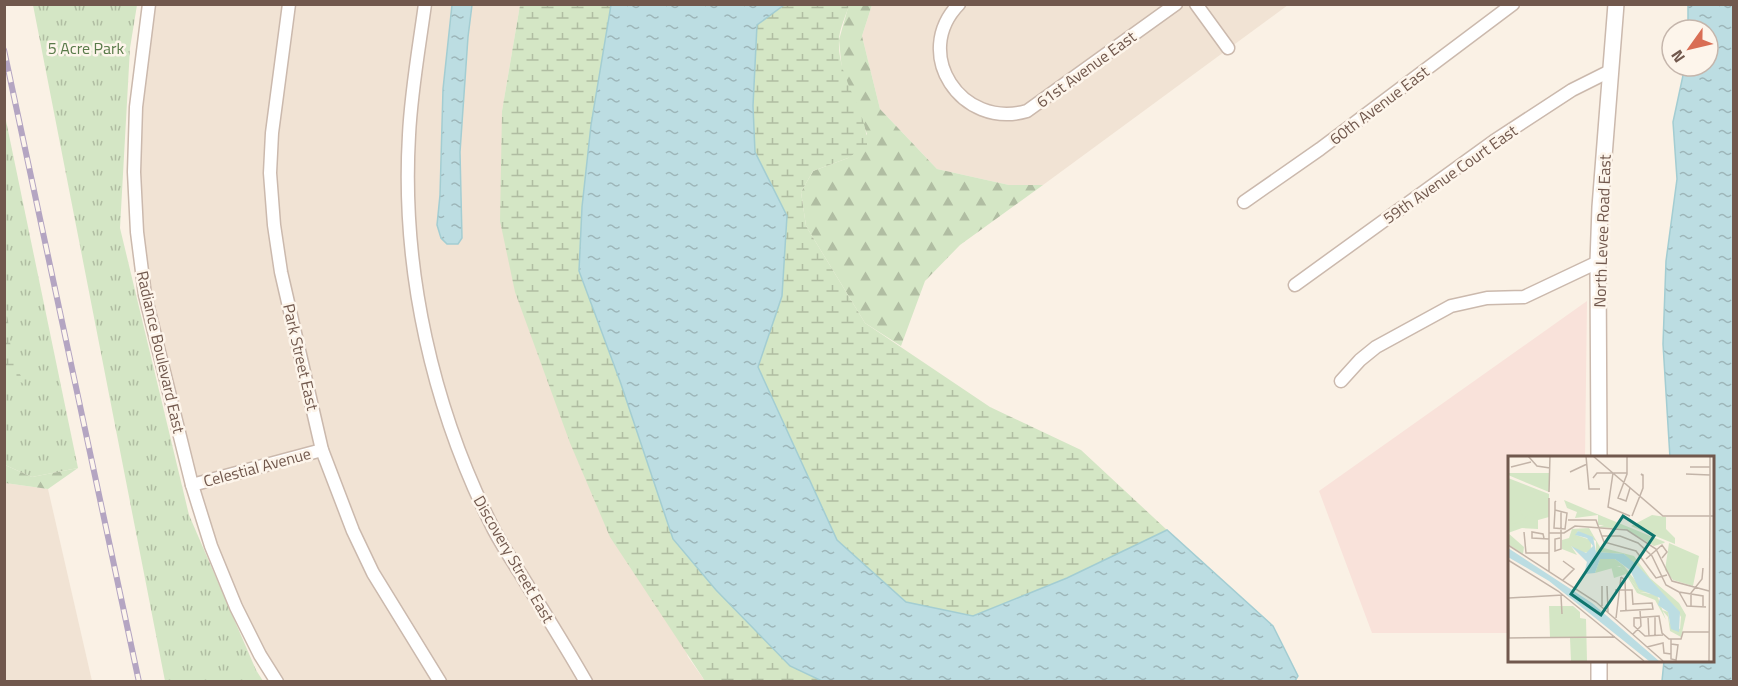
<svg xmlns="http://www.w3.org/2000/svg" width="1738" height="686" viewBox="0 0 1738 686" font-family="'Titillium Web',sans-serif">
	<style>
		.residential { fill: #f1e3d4 }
		.commercial { fill: #f9e2da }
		.grass { fill: url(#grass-tufts) }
		.forest { fill: url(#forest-firs) }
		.wetland { fill: url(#wetland-marsh) }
		.water { fill: url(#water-ripples); stroke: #a3cdd2; stroke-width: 1.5 }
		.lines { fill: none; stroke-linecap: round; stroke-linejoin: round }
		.minor-casing { stroke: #cbb9ad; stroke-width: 15 }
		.tertiary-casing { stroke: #cbb9ad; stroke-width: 18 }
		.minor { stroke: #fff; stroke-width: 12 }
		.tertiary { stroke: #fff; stroke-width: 15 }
		.rail-casing { stroke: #b4a5c2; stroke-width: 6 }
		.rail { stroke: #fdf5eb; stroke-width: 4; stroke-dasharray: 11; stroke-linecap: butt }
		.labels { text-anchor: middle; stroke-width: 5; stroke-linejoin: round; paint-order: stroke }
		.park-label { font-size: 16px; fill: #597a49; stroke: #fdf5eb }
		.street-label { font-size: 16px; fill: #71584d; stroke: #fdf5eb }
		.inset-road { fill: none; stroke: #c3b4a8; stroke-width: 1.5 }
		.view { fill: #0f766e; fill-opacity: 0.15; stroke: #0f766e; stroke-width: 3 }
		.inset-edge { fill: none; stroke: #71584d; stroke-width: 3 }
	</style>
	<defs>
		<pattern id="grass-tufts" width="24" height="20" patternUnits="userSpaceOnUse" patternTransform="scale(1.5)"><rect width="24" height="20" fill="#d4e6c5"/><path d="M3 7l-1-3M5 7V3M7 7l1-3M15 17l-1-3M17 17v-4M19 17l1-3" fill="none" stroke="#b0bda2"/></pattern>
		<pattern id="forest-firs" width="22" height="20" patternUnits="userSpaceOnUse" patternTransform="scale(1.5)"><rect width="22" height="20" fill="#d4e6c5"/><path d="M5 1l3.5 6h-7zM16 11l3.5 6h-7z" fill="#b0bda2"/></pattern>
		<pattern id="wetland-marsh" width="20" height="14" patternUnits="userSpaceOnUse" patternTransform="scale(1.5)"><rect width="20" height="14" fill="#d4e6c5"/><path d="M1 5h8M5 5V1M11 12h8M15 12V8" fill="none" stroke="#b0bda2"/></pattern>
		<pattern id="water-ripples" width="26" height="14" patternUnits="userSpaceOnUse" patternTransform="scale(1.5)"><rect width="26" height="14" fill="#bcdde2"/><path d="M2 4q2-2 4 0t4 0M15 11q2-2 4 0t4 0" fill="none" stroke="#9db6b9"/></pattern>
	</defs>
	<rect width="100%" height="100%" fill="#faf1e5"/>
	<g class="residential">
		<path d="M146,5H520L502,111L688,657L705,681H277L260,655L192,485L137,232Z"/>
		<path d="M872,5H1288L1043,185H1009L937,169L880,109L862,36Z"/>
		<path d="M5,483L48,489L92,681L5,682Z"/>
	</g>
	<path class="commercial" d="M1587,301L1585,458H1510V633H1372L1319,491Z"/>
	<g class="grass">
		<path d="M33,5H137L130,48L120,228L189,515L256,670L263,681H165Z"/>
		<path d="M4,111L78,468L32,477L5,465Z"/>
	</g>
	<g class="forest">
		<path d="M849,4L872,5L862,36L880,109L937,169L1009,185H1043L960,245L925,281L901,346L865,323L806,226L801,192L813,171L848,158L867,134L842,71L839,40Z"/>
		<path d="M5,465L32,477L78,468L48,489L5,483Z"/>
	</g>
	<g class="wetland">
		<path d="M520,5H611L591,125L582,207L579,271L620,381L673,539L716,590L790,666L824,681H705L610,537L570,443L515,292L500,221L502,111Z"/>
		<path d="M784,5H849C846,16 839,29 839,41C837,79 868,111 867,145L848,158L813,171L801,192L806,226L865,323L990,407L1081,450L1167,530L1067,578L973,616L906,602L837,540L758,367L782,296L755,152L753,106L757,25Z"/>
		<path d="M4,310C10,317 8,332 10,342C12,356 18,370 24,383L13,381L5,372Z"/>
	</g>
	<g class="water">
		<path d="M452,5H472L468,37L460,152L462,238L458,244H447L441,238L437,225L440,195L443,89Z"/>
		<path d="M611,5H784L757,25L753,106L755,152L787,216L782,296L758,367L837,540L906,602L973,616L1067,578L1167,530L1273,626L1298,676L1295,681L824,682L790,666L716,590L673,539L620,381L579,271L582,207L591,125Z"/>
		<path d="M1688,5H1733V681H1662L1664,661L1712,660V458H1670L1663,344L1666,261L1677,179L1673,122L1685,66H1708V30H1688Z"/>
	</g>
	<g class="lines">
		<defs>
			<g id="minor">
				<path d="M149,4L136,107L134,172L137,232L145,295L192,485L211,546L236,607L260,655L277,682"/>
				<path d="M289,4L272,133L270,173L274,225L281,272L322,450L353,531L373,573L440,682"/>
				<path d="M425,4C419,48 411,92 409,135C401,270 433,410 494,530C502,545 511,559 520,573C542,609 565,645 586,682"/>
				<path d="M959,4C911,53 961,130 1027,111L1176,4"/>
				<path d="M1196,4L1228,48"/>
				<path d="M1244,202L1320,149L1513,4"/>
				<path d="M1295,285L1494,141L1572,90L1610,71"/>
				<path d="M1341,381L1360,360L1376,347L1451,306L1487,298L1524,297L1598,262"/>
				<path d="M192,485L322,450"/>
			</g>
			<g id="tertiary">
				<path d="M1599,458L1598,262L1600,207L1616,4"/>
				<path d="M1599,682V660"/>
			</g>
		</defs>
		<use href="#minor" class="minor-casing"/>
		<use href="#tertiary" class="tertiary-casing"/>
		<use href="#minor" class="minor"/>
		<use href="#tertiary" class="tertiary"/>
		<defs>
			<path id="rail" d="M4,50L139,682"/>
		</defs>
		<use href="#rail" class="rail-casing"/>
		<use href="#rail" class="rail"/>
	</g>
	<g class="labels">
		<g class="park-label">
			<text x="86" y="54">5 Acre Park</text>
		</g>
		<g class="street-label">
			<text transform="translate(1086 69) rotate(-36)" y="6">61st Avenue East</text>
			<text transform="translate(1379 105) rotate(-37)" y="6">60th Avenue East</text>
			<text transform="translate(1450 174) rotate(-35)" y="6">59th Avenue Court East</text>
			<text transform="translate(1602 231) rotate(-88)" y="6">North Levee Road East</text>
			<text transform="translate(161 352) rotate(77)" y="6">Radiance Boulevard East</text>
			<text transform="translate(301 357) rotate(77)" y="6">Park Street East</text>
			<text transform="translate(257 467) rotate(-15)" y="6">Celestial Avenue</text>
			<text transform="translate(514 559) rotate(60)" y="6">Discovery Street East</text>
		</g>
	</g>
	<g transform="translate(1508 456)">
		<rect width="206" height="206" fill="#faf1e5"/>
		<path d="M0,17H41V36L0,19ZM0,22L41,38V61L30,64V73L14,72L0,77L16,91L15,98L0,88ZM144,59L158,61V73L167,82V88L123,70ZM96,61L157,86L156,87L146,90L117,73L90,71L96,69Z" fill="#d4e6c5"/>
		<path d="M56,44L96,61V69H90V59L67,62L69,56L59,52ZM15,51L26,58L24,65L0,68L19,64L22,58L15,63L13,54L0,65V57ZM161,87L191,100L185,130L165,124L157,114ZM103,110L113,111L132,136L149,139L158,164L147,144L129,137L118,118L106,122Z" fill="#d4e6c5"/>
		<path d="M81,72L92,91L126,100L142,122L171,147L178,159L173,181L162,175L160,161L154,154L160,156L162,168L172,173L173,161L168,152L116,98L88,96V85L70,75L68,79L83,84V96L73,97L63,90L69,99L54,93V84L61,82L64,73ZM92,103H107L116,110L134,133L144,137L132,136L112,110L87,117Z" fill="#d4e6c5"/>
		<path d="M41,150H65L72,156V162L78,163L79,205H63L62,182L42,181Z" fill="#d4e6c5"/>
		<path d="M70,75L85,81L88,96L116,98L130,110L172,156L171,176L163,173L160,156L150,149L152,142L131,133L122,114L107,103H92L87,117L76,118L79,106L63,90L78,97L85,90L79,82L67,79ZM0,92L84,147L151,205H141L41,125L0,101Z" fill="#bcdde2"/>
		<path class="inset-road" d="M20,0L29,10L42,12M78,0L81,33H92M85,0L155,60H206M119,0V18L110,42L118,45L122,32M3,11L23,6M182,11H202M62,16L79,8M105,17L100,51L122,60M178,18L202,19M85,22L89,17H119M41,36L42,0M47,54L59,57L57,73L46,72L47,54V46L48,45M124,60L135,32V19L133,18L135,20M202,61V0M60,64H88L96,86L128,95L148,122L159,119M16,76L18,97H41M41,77H56L67,70L119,74L148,93L164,125L201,135M94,80H112L130,87L144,100L158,129L171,136L195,140V150M36,82L35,78L24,76V82L41,83M52,82L47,83V95L53,93V55M0,89L88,146L155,205M138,103L154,89L159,96L154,102M0,104L50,135L136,205M0,105L1,182M41,115V42M113,121L117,124L118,155M55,124L66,113L55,105M94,130V150M99,130L100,156M107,134H124L125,149M171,136L179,150L198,151M53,140L54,158M1,142L55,139M183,151V137L194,123L195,112M112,155L145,153L144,147L125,148M147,160V180M140,161L141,180M108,162L113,121M125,178L133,170L132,154M155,179L137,180L126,170V162L151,160L154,177L161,183H173L175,176H201M0,182L107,181M163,188L170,189L168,204L163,203V183M139,191L155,187L156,197L163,198M201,205L202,61"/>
		<path class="view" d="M115,60L146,80L93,159L63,138Z"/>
		<rect width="206" height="206" class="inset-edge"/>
	</g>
	<rect width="1738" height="686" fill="none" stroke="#71584d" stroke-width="12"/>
	<g transform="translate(1690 48) rotate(236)"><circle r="28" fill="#fdf5eb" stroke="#c5b6ac" stroke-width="1.5"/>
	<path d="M0-4.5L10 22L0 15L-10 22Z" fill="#d96e55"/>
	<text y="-9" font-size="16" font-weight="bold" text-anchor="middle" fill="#71584d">N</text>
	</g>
</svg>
